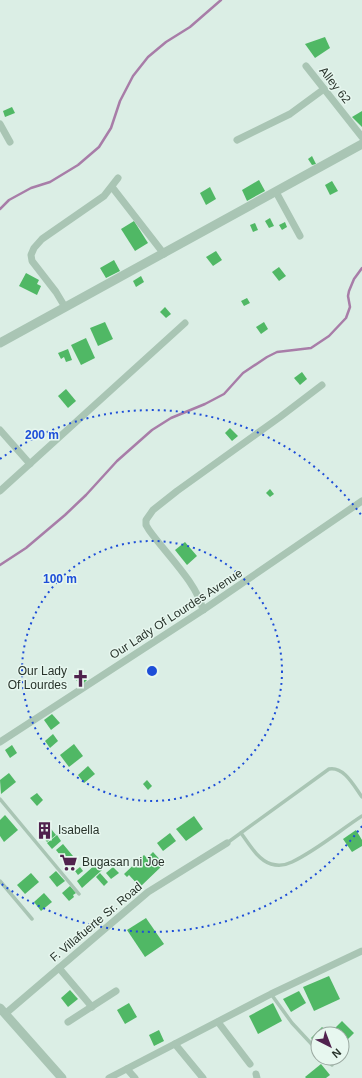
<svg xmlns="http://www.w3.org/2000/svg" width="362" height="1078" viewBox="0 0 362 1078" font-family="Helvetica,sans-serif">
	<style>
		.lines { fill: none; stroke-linecap: round; stroke-linejoin: round }
		.stream { stroke: #a87da8; stroke-width: 2.5 }
		.building { fill: #50b865 }
		.service { stroke: #a9c5b4; stroke-width: 3.5 }
		.minor { stroke: #a9c5b4; stroke-width: 7 }
		.tertiary { stroke: #a9c5b4; stroke-width: 9 }
		.ring { fill: none; stroke: #1d4ed8; stroke-width: 2; stroke-dasharray: 2 4 }
		.labels { text-anchor: middle; stroke-width: 3; stroke-linejoin: round; paint-order: stroke }
		.street-label { font-size: 12px; fill: #28332b; stroke: #e7f7ef }
		.poi-label { font-size: 12px; fill: #28332b; stroke: #e7f7ef; text-anchor: start }
		.centre { fill: #1d4ed8; stroke: #e7f7ef; stroke-width: 2 }
		.ring-label { font-size: 12px; text-anchor: middle; font-weight: bold; fill: #1d4ed8; stroke: #e7f7ef; stroke-width: 3; stroke-linejoin: round; paint-order: stroke }
	</style>
	<rect width="100%" height="100%" fill="#dbeee5"/>
	<g class="lines">
		<g class="stream">
			<path d="M0,209L9,200L31,188L50,182L78,165L99,147L111,128L120,101L133,76L148,57L166,42L190,27L221,0"/>
			<path d="M0,565L26,548L65,515L86,495L117,461L152,430L171,418L205,404L224,394L243,373L267,357L277,352L311,348L329,336L346,318L350,307L348,296L349,291L354,279L362,268"/>
		</g>
	</g>
	<g class="building">
		<path d="M325,37L330,48L315,58L305,44Z"/>
		<path d="M12,107L15,113L5,117L3,111Z"/>
		<path d="M362,111V127L352,117Z"/>
		<path d="M312,156L316,164L312,165L308,159Z"/>
		<path d="M259,180L265,191L247,201L242,190Z"/>
		<path d="M332,181L338,191L330,195L325,185Z"/>
		<path d="M210,187L216,199L206,205L200,193Z"/>
		<path d="M270,218L274,226L269,228L265,221Z"/>
		<path d="M134,221L148,243L135,251L121,229Z"/>
		<path d="M285,222L287,227L282,230L279,225Z"/>
		<path d="M255,223L258,230L253,232L250,225Z"/>
		<path d="M216,251L222,260L213,266L206,257Z"/>
		<path d="M114,260L120,271L106,278L100,268Z"/>
		<path d="M279,267L286,276L279,281L272,272Z"/>
		<path d="M26,273L39,280L37,284L41,286L37,295L19,286Z"/>
		<path d="M141,276L144,282L136,287L133,281Z"/>
		<path d="M247,298L250,303L244,306L241,301Z"/>
		<path d="M165,307L171,314L166,318L160,312Z"/>
		<path d="M105,322L113,339L98,346L90,328Z"/>
		<path d="M264,322L268,329L261,334L256,327Z"/>
		<path d="M86,338L95,358L81,365L71,345Z"/>
		<path d="M68,349L72,360L66,362L64,357L61,359L58,353Z"/>
		<path d="M302,372L307,379L300,385L294,378Z"/>
		<path d="M66,389L76,401L68,408L58,396Z"/>
		<path d="M230,428L238,436L232,441L225,433Z"/>
		<path d="M270,489L274,494L270,497L266,493Z"/>
		<path d="M185,542L197,556L187,565L175,550Z"/>
		<path d="M79,671L87,680L81,686L73,676Z"/>
		<path d="M52,714L60,723L51,730L44,720Z"/>
		<path d="M53,734L58,741L50,748L45,741Z"/>
		<path d="M74,744L83,756L69,767L60,755Z"/>
		<path d="M12,745L17,753L10,758L5,750Z"/>
		<path d="M88,766L95,774L84,783L78,775Z"/>
		<path d="M9,773L16,782L1,794L0,780Z"/>
		<path d="M147,780L152,786L148,790L143,784Z"/>
		<path d="M37,793L43,800L37,806L30,798Z"/>
		<path d="M5,815L18,830L4,842L0,836V820Z"/>
		<path d="M194,816L203,829L186,841L176,829Z"/>
		<path d="M47,824L56,835L47,842L38,831Z"/>
		<path d="M356,830L362,840V846L352,852L343,839Z"/>
		<path d="M170,833L176,841L163,851L157,843Z"/>
		<path d="M57,835L61,841L52,849L47,843Z"/>
		<path d="M63,844L73,856L69,859L72,862L68,865L56,850Z"/>
		<path d="M153,852L164,864L140,887L129,875L127,877L124,874L144,855L147,858Z"/>
		<path d="M96,864L102,870L82,888L77,881Z"/>
		<path d="M80,867L83,871L78,875L75,871Z"/>
		<path d="M113,867L119,873L111,879L106,873Z"/>
		<path d="M56,871L65,881L57,887L49,877Z"/>
		<path d="M31,873L39,882L25,894L17,885Z"/>
		<path d="M100,873L108,882L104,886L96,877Z"/>
		<path d="M70,886L76,893L73,895L74,897L69,901L62,893Z"/>
		<path d="M44,893L52,902L41,911L34,902Z"/>
		<path d="M146,918L164,944L145,957L127,930Z"/>
		<path d="M329,976L340,999L314,1011L303,987Z"/>
		<path d="M70,990L78,999L68,1007L61,998Z"/>
		<path d="M299,991L306,1003L291,1012L283,999Z"/>
		<path d="M129,1003L137,1017L125,1024L117,1010Z"/>
		<path d="M273,1003L282,1021L258,1034L249,1016Z"/>
		<path d="M342,1021L354,1033L344,1043L342,1041V1034H335L332,1031Z"/>
		<path d="M322,1027L330,1034H318V1045L311,1038Z"/>
		<path d="M159,1030L164,1041L154,1046L149,1035Z"/>
		<path d="M321,1064L330,1075L326,1078H306L305,1077Z"/>
	</g>
	<g class="lines">
		<g class="service">
			<path d="M0,799L79,894"/>
			<path d="M241,833C249,844 258,860 271,864C278,866 286,865 292,862C317,850 339,831 362,816"/>
			<path d="M227,843L329,769C344,766 354,786 362,797"/>
			<path d="M0,881L32,919"/>
			<path d="M271,994L292,1023L318,1051"/>
			<path d="M325,1058L332,1065"/>
		</g>
		<g class="minor">
			<path d="M306,66L362,137"/>
			<path d="M0,124L10,142"/>
			<path d="M237,140L290,114L324,89"/>
			<path d="M112,187L164,254"/>
			<path d="M276,192L300,236"/>
			<path d="M65,307L56,292L32,261L31,255L34,248L42,239L104,196L118,178"/>
			<path d="M0,430L30,464"/>
			<path d="M0,491L185,323"/>
			<path d="M203,610C197,583 166,554 149,530L146,525V520L153,510L177,491L280,417L322,385"/>
			<path d="M0,742L203,610L362,501"/>
			<path d="M59,968L92,1007"/>
			<path d="M5,1014L148,892L227,843"/>
			<path d="M68,1022L116,991"/>
			<path d="M218,1022L250,1064"/>
			<path d="M175,1044L203,1078"/>
			<path d="M127,1069L135,1078"/>
			<path d="M256,1074L257,1078"/>
			<path d="M109,1078L271,994L362,951"/>
		</g>
		<g class="tertiary">
			<path d="M0,343L362,144"/>
			<path d="M0,1008L62,1078"/>
		</g>
	</g>
	<g class="ring">
		<circle cx="152" cy="671" r="130"/>
		<path d="M362 826A261 261 0 0 1 0 883M0 459A261 261 0 0 1 362 516"/>
	</g>
	<defs>
		<symbol id="church-bare" viewBox="-9 -9 18 18"><path d="M-1.2-6h2.4v3.5h3.3v2.4h-3.3V6h-2.4V-.1h-3.3v-2.4h3.3Z" fill="#50224e" stroke="#e7f7ef" stroke-width="2.5" paint-order="stroke"/></symbol>
		<symbol id="building-bare" viewBox="-9 -9 18 18"><path d="M-4-6H4V6H1V3H-1V6H-4ZM-2.5-4.3h1.7v1.8h-1.7ZM.8-4.3h1.7v1.8H.8ZM-2.5-1h1.7V.8h-1.7ZM.8-1h1.7V.8H.8Z" fill="#50224e" stroke="#e7f7ef" stroke-width="2.5" paint-order="stroke"/></symbol>
		<symbol id="supermarket-bare" viewBox="-9 -9 18 18"><path d="M-6-5.5h2.5l.6 2H6L4.5 2H-2.5L-4.4-4H-6ZM-1.5 3.2a1.3 1.3 0 1 0 .1 0ZM3 3.2a1.3 1.3 0 1 0 .1 0Z" fill="#50224e" stroke="#e7f7ef" stroke-width="2.5" paint-order="stroke"/></symbol>
	</defs>
	<g fill-rule="evenodd">
		<use href="#church-bare" x="68" y="666" width="25" height="25"/>
		<use href="#building-bare" x="32" y="818" width="25" height="25"/>
		<use href="#supermarket-bare" x="56" y="850" width="25" height="25"/>
	</g>
	<g class="labels">
		<g class="street-label">
			<text transform="translate(335 85) rotate(52)" y="4">Alley 62</text>
			<text transform="translate(176 614) rotate(-33)" y="4">Our Lady Of Lourdes Avenue</text>
			<text transform="translate(96 922) rotate(-40)" y="4">F. Villafuerte Sr. Road</text>
		</g>
		<g class="poi-label">
			<text x="67" y="675" text-anchor="end">Our Lady<tspan x="67" dy="14">Of Lourdes</tspan></text>
			<text x="58" y="834">Isabella</text>
			<text x="82" y="866">Bugasan ni Joe</text>
		</g>
	</g>
	<circle cx="152" cy="671" r="6" class="centre"/>
	<g class="ring-label">
		<text x="42" y="439">200 m</text>
		<text x="60" y="583">100 m</text>
	</g>
	<g transform="translate(330 1046) rotate(138)"><circle r="19" fill="#e7f7ef" stroke="#9ba9a1"/>
	<path d="M0-3L7 15L0 10L-7 15Z" fill="#50224e"/>
	<text y="-6" font-size="11" font-weight="bold" text-anchor="middle" fill="#28332b">N</text>
	</g>
</svg>
